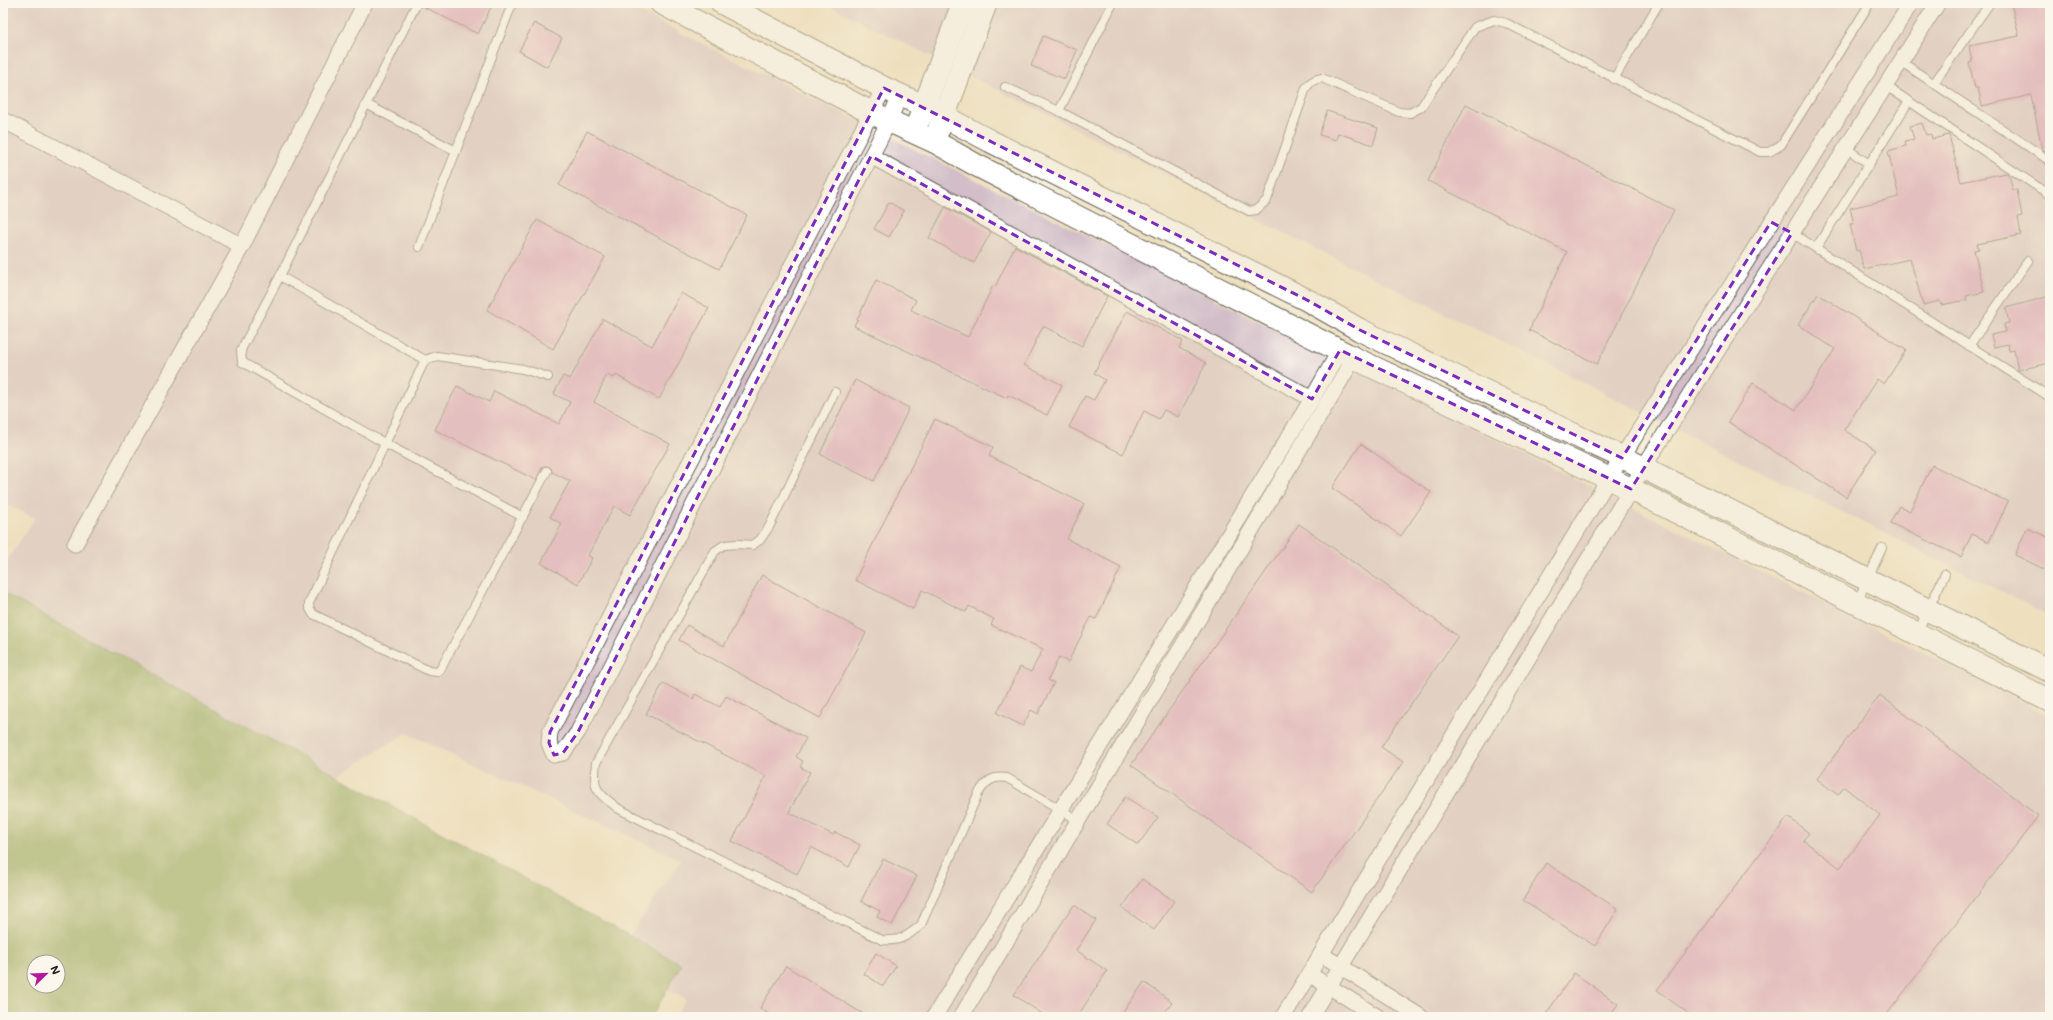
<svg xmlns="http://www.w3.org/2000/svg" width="2053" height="1020" viewBox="0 0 2053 1020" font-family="Mali,sans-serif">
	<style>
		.industrial { fill: #d2bdc8 }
		.forest { fill: #89a557; stroke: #52603a; fill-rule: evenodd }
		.building { fill: #d898c0 }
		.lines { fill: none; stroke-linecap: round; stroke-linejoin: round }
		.lane-casing { stroke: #666155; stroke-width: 10 }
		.street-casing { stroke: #666155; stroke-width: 17 }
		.secondary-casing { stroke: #666155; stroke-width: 24 }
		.lane { stroke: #fff; stroke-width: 8 }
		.street { stroke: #fff; stroke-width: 15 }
		.secondary { stroke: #fff; stroke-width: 22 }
		.marked { fill: none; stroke: #7b2cbf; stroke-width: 3; stroke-dasharray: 8 5; stroke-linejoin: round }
	</style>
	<rect width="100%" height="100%" fill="#fbf7ec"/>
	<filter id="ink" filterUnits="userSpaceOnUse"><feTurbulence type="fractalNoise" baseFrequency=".025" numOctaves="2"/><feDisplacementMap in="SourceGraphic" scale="8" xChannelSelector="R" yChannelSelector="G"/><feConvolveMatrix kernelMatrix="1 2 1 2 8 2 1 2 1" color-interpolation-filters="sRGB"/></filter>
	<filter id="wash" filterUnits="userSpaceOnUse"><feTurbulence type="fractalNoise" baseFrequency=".012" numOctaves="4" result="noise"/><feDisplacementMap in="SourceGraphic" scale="16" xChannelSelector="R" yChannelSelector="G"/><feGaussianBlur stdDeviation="0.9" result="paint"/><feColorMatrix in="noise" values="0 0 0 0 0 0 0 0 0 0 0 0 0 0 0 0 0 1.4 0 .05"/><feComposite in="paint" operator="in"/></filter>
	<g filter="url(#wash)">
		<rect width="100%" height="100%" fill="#eee0bf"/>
		<g class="industrial">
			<path d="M3,3H621L2050,716V1017H675L686,999L613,961L681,860L406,733L233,843L3,813V566L35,518L3,503Z"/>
			<path d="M824,3H2050V616Z"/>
		</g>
		<path class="forest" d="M3,593L681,964L652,1017H3ZM34,962H58V986H34Z"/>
		<g id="blocks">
			<g class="building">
				<path d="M422,3H493L478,34L422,6Z"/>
				<path d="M2011,3H2050V154L2042,149L2031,95L1982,106L1978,88H1975L1969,63L1972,62L1969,46L2019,36Z"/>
				<path d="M534,23L562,38L547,67L519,51Z"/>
				<path d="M1043,36L1077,50L1065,79L1031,66Z"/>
				<path d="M1466,104L1674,210L1597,364L1529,330L1567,252L1428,181Z"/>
				<path d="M1327,111L1378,128L1373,145L1338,133L1336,140L1319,135Z"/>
				<path d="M1922,123L1926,135L1931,134L1932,139L1949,135L1961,182L2006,173L2009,175L2013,190H2017L2022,216L2018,217L2021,235L1977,244L1979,249L1974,250L1984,292L1966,296L1967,300L1941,305L1940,301L1923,305L1910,259L1864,269L1859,250L1856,251L1850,224H1854L1850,208L1899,197L1888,151L1906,146L1905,141L1914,139L1910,126Z"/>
				<path d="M587,131L747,215L719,269L559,185Z"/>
				<path d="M889,202L904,211L889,237L874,229Z"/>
				<path d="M945,207L991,232L974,263L929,238Z"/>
				<path d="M537,220L605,257L553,349L487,310Z"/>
				<path d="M1015,246L1107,296L1082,346L1043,326L1024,365L1062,385L1047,415L1008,395L1007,398L854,326L876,280L916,300L911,310L968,337L993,286L995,287Z"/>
				<path d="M681,293L709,308L659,399L616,375L614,378L607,375L594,402L670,444L630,515L614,506L588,555L592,558L578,584L541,563L562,524L550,517L570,481L552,472L551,468L547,466H543L536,480L435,430L457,386L489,402L494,391L559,424L570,402L554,394L563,376L570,379L603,319L652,346Z"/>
				<path d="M1818,294L1906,350L1884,384L1877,379L1844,430L1876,450L1846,497L1728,422L1753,383L1796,410L1835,349L1798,325Z"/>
				<path d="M2050,296V363L2018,370L2014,350L2009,351L2008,344L1994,347L1991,335L2005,332L2004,324L2009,323L2006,308Z"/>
				<path d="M1127,311L1183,341L1179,348L1206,363L1178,417L1164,410L1159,419L1144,411L1123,454L1069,427L1085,396L1094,400L1105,380L1094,373Z"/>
				<path d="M855,380L909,408L874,481L820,454Z"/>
				<path d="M935,419L993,447L989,456L1084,504L1067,539L1121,567L1096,619L1091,617L1068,662L1059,657L1048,680L1054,683L1038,714L1031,710L1023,726L997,713L1020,667L1031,672L1043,649L991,625L994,619L969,606L966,612L922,590L913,609L855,580Z"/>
				<path d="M1361,444L1431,492L1401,536L1332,488Z"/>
				<path d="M1932,465L2008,502L1989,542L1972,534L1961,557L1890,523L1899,506L1910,511Z"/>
				<path d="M1299,524L1458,636L1381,747L1403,762L1312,892L1131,765Z"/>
				<path d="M2027,528L2050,538V572L2015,555Z"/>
				<path d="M762,575L866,633L820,718L679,640L687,625L724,646Z"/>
				<path d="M663,683L693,699L695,694L720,707L726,696L806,738L796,757L803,761L800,767L810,772L789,812L833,835L835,832L860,845L849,867L811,847L797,874L732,841L766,776L646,714Z"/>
				<path d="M1880,695L2038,816L1885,1017H1693L1657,990L1788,817L1809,833L1803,840L1840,868L1880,815L1844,787L1838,795L1817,779Z"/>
				<path d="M1125,797L1158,817L1138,845L1107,824Z"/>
				<path d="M883,859L917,876L892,925L877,917L880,911L861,901Z"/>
				<path d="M1546,863L1618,909L1595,946L1523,900Z"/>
				<path d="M1142,879L1174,901L1154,930L1122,908Z"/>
				<path d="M1074,905L1096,920L1076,950L1107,971L1077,1017H1047L1014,995Z"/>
				<path d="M876,953L896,966L883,986L864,974Z"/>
				<path d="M786,966L868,1017H773L760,1008Z"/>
				<path d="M1574,973L1618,1004L1609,1017H1544Z"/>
				<path d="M1144,982L1172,1002L1161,1017H1120Z"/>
			</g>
		</g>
	</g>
	<g filter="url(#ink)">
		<use href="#blocks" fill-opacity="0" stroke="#666155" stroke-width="1"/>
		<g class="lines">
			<defs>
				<g id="lane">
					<path d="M417,3L280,276L425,360L309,603V607L313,614L429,671L437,672L440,670L547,471"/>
					<path d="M1900,61L2050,161"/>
					<path d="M1614,79L1659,3"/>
					<path d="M1934,83L1990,3"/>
					<path d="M1886,86L2050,195"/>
					<path d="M1005,87L1059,111L1249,211L1256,210L1267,200L1306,88C1310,82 1314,79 1322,78L1399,112L1410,113L1421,107L1475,27L1494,20L1506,23L1760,152H1769L1781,145L1870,3"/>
					<path d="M366,104L456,151L512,4"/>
					<path d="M1059,111L1113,3"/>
					<path d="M1846,148L1869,164"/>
					<path d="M1792,233L2050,397"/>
					<path d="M419,247L456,151"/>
					<path d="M1816,248L1909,101"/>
					<path d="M280,276L241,350L242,362L386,444L523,517"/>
					<path d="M1969,346L2028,261"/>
					<path d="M425,360L437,356L523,369L548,377"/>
					<path d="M835,392L769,527L760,540L752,545L738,544L724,545L715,551L596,763C592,791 598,793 619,809L882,940C899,942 908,936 921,925L978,794C986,781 992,776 1007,778L1078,820"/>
					<path d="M1857,602L1882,548"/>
					<path d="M1917,633L1945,574"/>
				</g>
				<g id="street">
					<path d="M884,88L550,732L549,743L554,755L563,753L578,732L889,121L900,95"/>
					<path d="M3,120L242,246"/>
					<path d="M871,156L1312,399"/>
					<path d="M75,544L242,246L365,3"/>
					<path d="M1321,954L1421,1017"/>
					<path d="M1309,974L1378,1017"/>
					<path d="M934,1017L1312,399L1340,350"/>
					<path d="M961,1017L1354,358"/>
					<path d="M1283,1017L1622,457L1911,3"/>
					<path d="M1310,1017L1631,489L1643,468L1938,3"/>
				</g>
				<g id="secondary">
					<path d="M661,3L872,113L935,142L976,165L1354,358L1631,489L2050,701"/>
					<path d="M722,3L884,88L924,106L990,141L1307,300L1360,330L1585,440L1622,457L2050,671"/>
					<path d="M919,120L963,3"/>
					<path d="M939,129L986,3"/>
				</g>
			</defs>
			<use href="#lane" class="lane-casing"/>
			<use href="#street" class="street-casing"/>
			<use href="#secondary" class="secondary-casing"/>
			<use href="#lane" class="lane"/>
			<use href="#street" class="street"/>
			<use href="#secondary" class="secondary"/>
		</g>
	</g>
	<path d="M0 0H2053V1020H0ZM884,88L1307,300L1360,330L1622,458L1771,222L1792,233L1631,489L1340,350L1312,399L871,156L578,732L563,753L554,755L549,743L550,732Z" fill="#eee0bf" fill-opacity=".55" fill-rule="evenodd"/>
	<path class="marked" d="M884,88L1307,300L1360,330L1622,458L1771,222L1792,233L1631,489L1340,350L1312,399L871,156L578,732L563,753L554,755L549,743L550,732Z"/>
	<rect width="2053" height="1020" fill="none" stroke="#fbf7ec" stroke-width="16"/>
	<g transform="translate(46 974) rotate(67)"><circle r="19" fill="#fbf7ec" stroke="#a29f99"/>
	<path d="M0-3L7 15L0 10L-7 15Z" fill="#b5179e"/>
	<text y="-6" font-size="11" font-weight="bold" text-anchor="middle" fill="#1c1c1c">N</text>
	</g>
</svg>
